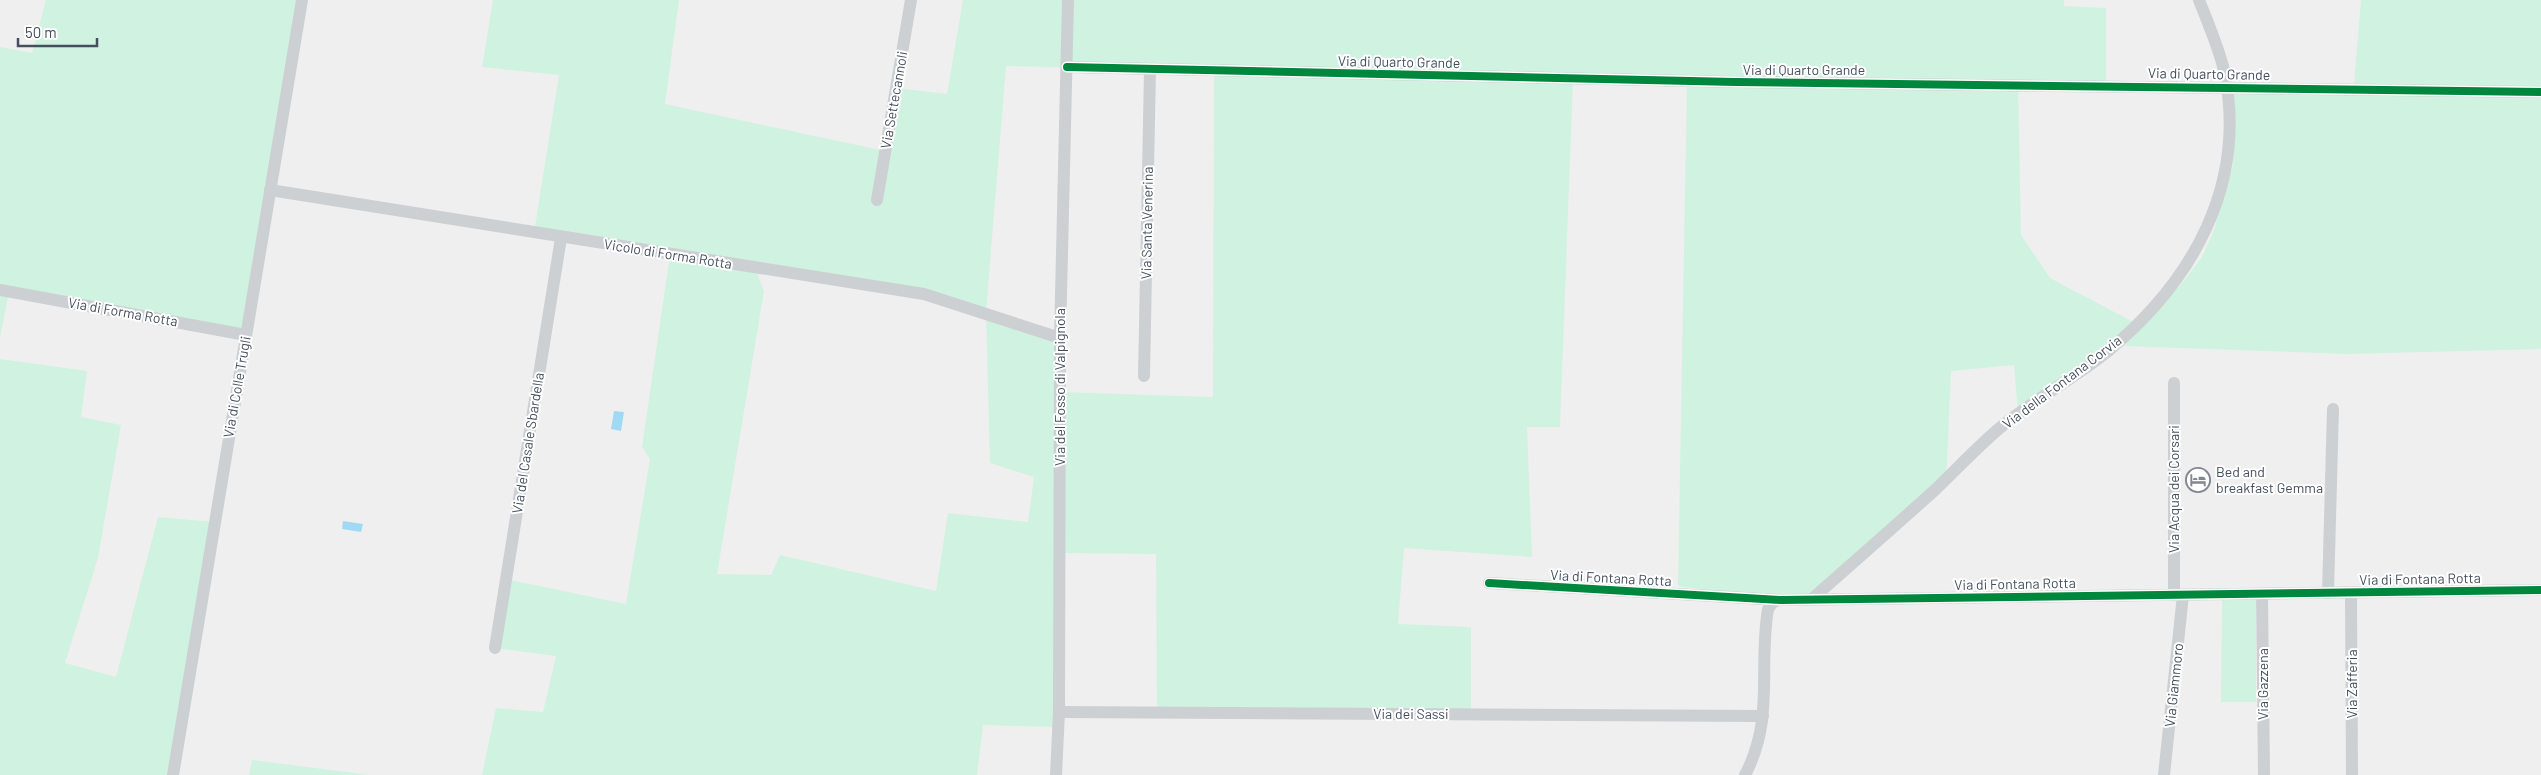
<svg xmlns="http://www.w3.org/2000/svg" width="2541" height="775" viewBox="0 0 2541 775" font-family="Barlow,sans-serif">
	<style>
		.green { fill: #d0f2e1; fill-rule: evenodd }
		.water { fill: #a0d9f4 }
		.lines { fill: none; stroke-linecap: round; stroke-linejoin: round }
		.minor { stroke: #cdd0d3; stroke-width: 12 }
		.cycleway-casing { stroke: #fff; stroke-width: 11 }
		.cycleway { stroke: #00873e; stroke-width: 8 }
		.labels { text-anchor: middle; stroke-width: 4; stroke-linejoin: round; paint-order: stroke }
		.street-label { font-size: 14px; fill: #444f5e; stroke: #fff }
		.poi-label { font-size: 14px; fill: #444f5e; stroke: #fff; text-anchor: start }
	</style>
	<rect width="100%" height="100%" fill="#f0efef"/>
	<g class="green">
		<path d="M46,0H302L246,335L9,292L0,337V47L32,53Z"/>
		<path d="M493,0H679L665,104L885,151L896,88L947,94L963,0H2064V6L2106,8V85H2018L2021,235L2050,278L2137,324L2018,414L2014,365L1951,371L1946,480L1813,598L1780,600L1678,586L1687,81L1573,79L1560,427H1527L1532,557L1404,548L1398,624L1471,627V714L1157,713L1156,554L1060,553L1058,727L983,725L977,775H482L496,708L543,712L556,656L495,648L506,579L626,604L650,459L642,447L670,255L534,233L559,75L482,67ZM1006,66L1214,71L1213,397L1060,392V338L986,312ZM755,268L986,312L990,463L1034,477L1028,522L948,513L936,591L780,555L771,575L717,574L764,291Z"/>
		<path d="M2361,0H2541V86L2354,84Z"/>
		<path d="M2235,93L2541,97V349L2348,354L2124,346L2183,282L2202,257L2214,230L2233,165L2232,97Z"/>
		<path d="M0,359L87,371L81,417L121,425L98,558L65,663L116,677L158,517L214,522L173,775H0Z"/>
		<path d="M2256,598V702H2221L2222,599Z"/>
		<path d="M252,760L370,775H249Z"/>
	</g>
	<g class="water">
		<path d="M614,411L624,412L621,431L611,429Z"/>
		<path d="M343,521L363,524L361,532L342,529Z"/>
	</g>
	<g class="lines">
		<g class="minor">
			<path d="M1067,67L1735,82L2541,92"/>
			<path d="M270,190L924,294L1060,338"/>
			<path d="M877,200L911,0"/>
			<path d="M0,290L246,335"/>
			<path d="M1144,376L1150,70"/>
			<path d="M1489,583L1780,600L2541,590"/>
			<path d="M2328,593L2333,409"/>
			<path d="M2351,593L2352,775"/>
			<path d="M2262,594L2264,775"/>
			<path d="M2174,595V383"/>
			<path d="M1813,598C1854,562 1895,526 1936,489C1958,468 1978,446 2001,427C2035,399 2073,379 2107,352C2193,281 2248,184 2224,70C2218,46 2208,23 2199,0"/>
			<path d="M495,648L561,238"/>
			<path d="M1059,712L1763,716"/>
			<path d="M173,775L302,0"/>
			<path d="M1056,775L1059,712L1060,338L1068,0"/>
			<path d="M1745,775C1775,718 1758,668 1768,609L1773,602L1780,600"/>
			<path d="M2164,775L2183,595"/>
		</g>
		<defs>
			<g id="cycleway">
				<path d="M1067,67L1735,82L2541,92"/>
				<path d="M1489,583L1780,600L2541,590"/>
			</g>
		</defs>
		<use href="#cycleway" class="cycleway-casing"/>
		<use href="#cycleway" class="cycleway"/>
	</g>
	<defs>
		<symbol id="hotel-ring" viewBox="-11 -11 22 22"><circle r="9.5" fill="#fff" stroke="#808791" stroke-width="1.5"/><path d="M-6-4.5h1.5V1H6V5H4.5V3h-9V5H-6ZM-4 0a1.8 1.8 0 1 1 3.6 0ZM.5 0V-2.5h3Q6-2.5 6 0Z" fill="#808791"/></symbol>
	</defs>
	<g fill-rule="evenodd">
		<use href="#hotel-ring" x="2184" y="466" width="28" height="28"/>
	</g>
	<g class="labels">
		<g class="street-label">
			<text transform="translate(1399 62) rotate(1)" y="5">Via di Quarto Grande</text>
			<text x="1804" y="75">Via di Quarto Grande</text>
			<text transform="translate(2209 74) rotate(1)" y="5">Via di Quarto Grande</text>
			<text transform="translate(894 100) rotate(-80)" y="5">Via Settecannoli</text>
			<text transform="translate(1147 223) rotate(-89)" y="5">Via Santa Venerina</text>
			<text transform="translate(668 254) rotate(9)" y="5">Vicolo di Forma Rotta</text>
			<text transform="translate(123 312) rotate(10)" y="5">Via di Forma Rotta</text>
			<text transform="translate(2062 382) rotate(-37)" y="5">Via della Fontana Corvia</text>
			<text transform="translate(237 387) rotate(-80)" y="5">Via di Colle Trugli</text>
			<text transform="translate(1060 387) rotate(-90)" y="5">Via del Fosso di Valpignola</text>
			<text transform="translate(528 443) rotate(-81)" y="5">Via del Casale Sbardella</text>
			<text transform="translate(2174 489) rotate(-90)" y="5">Via Acqua dei Corsari</text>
			<text transform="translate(1611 578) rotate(3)" y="5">Via di Fontana Rotta</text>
			<text transform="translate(2420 579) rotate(-1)" y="5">Via di Fontana Rotta</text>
			<text transform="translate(2015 584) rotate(-1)" y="5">Via di Fontana Rotta</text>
			<text transform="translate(2263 684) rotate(-90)" y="5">Via Gazzena</text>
			<text transform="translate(2352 684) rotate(-90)" y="5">Via Zafferia</text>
			<text transform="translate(2174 685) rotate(-84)" y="5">Via Giammoro</text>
			<text x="1411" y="719">Via dei Sassi</text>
		</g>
		<g class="poi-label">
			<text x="2216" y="477">Bed and<tspan x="2216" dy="16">breakfast Gemma</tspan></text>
		</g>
	</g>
	<path d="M18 38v8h79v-8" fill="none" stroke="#444f5e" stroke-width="2.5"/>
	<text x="25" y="38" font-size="15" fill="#444f5e" stroke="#ffffff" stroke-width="4" paint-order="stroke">50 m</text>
</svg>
